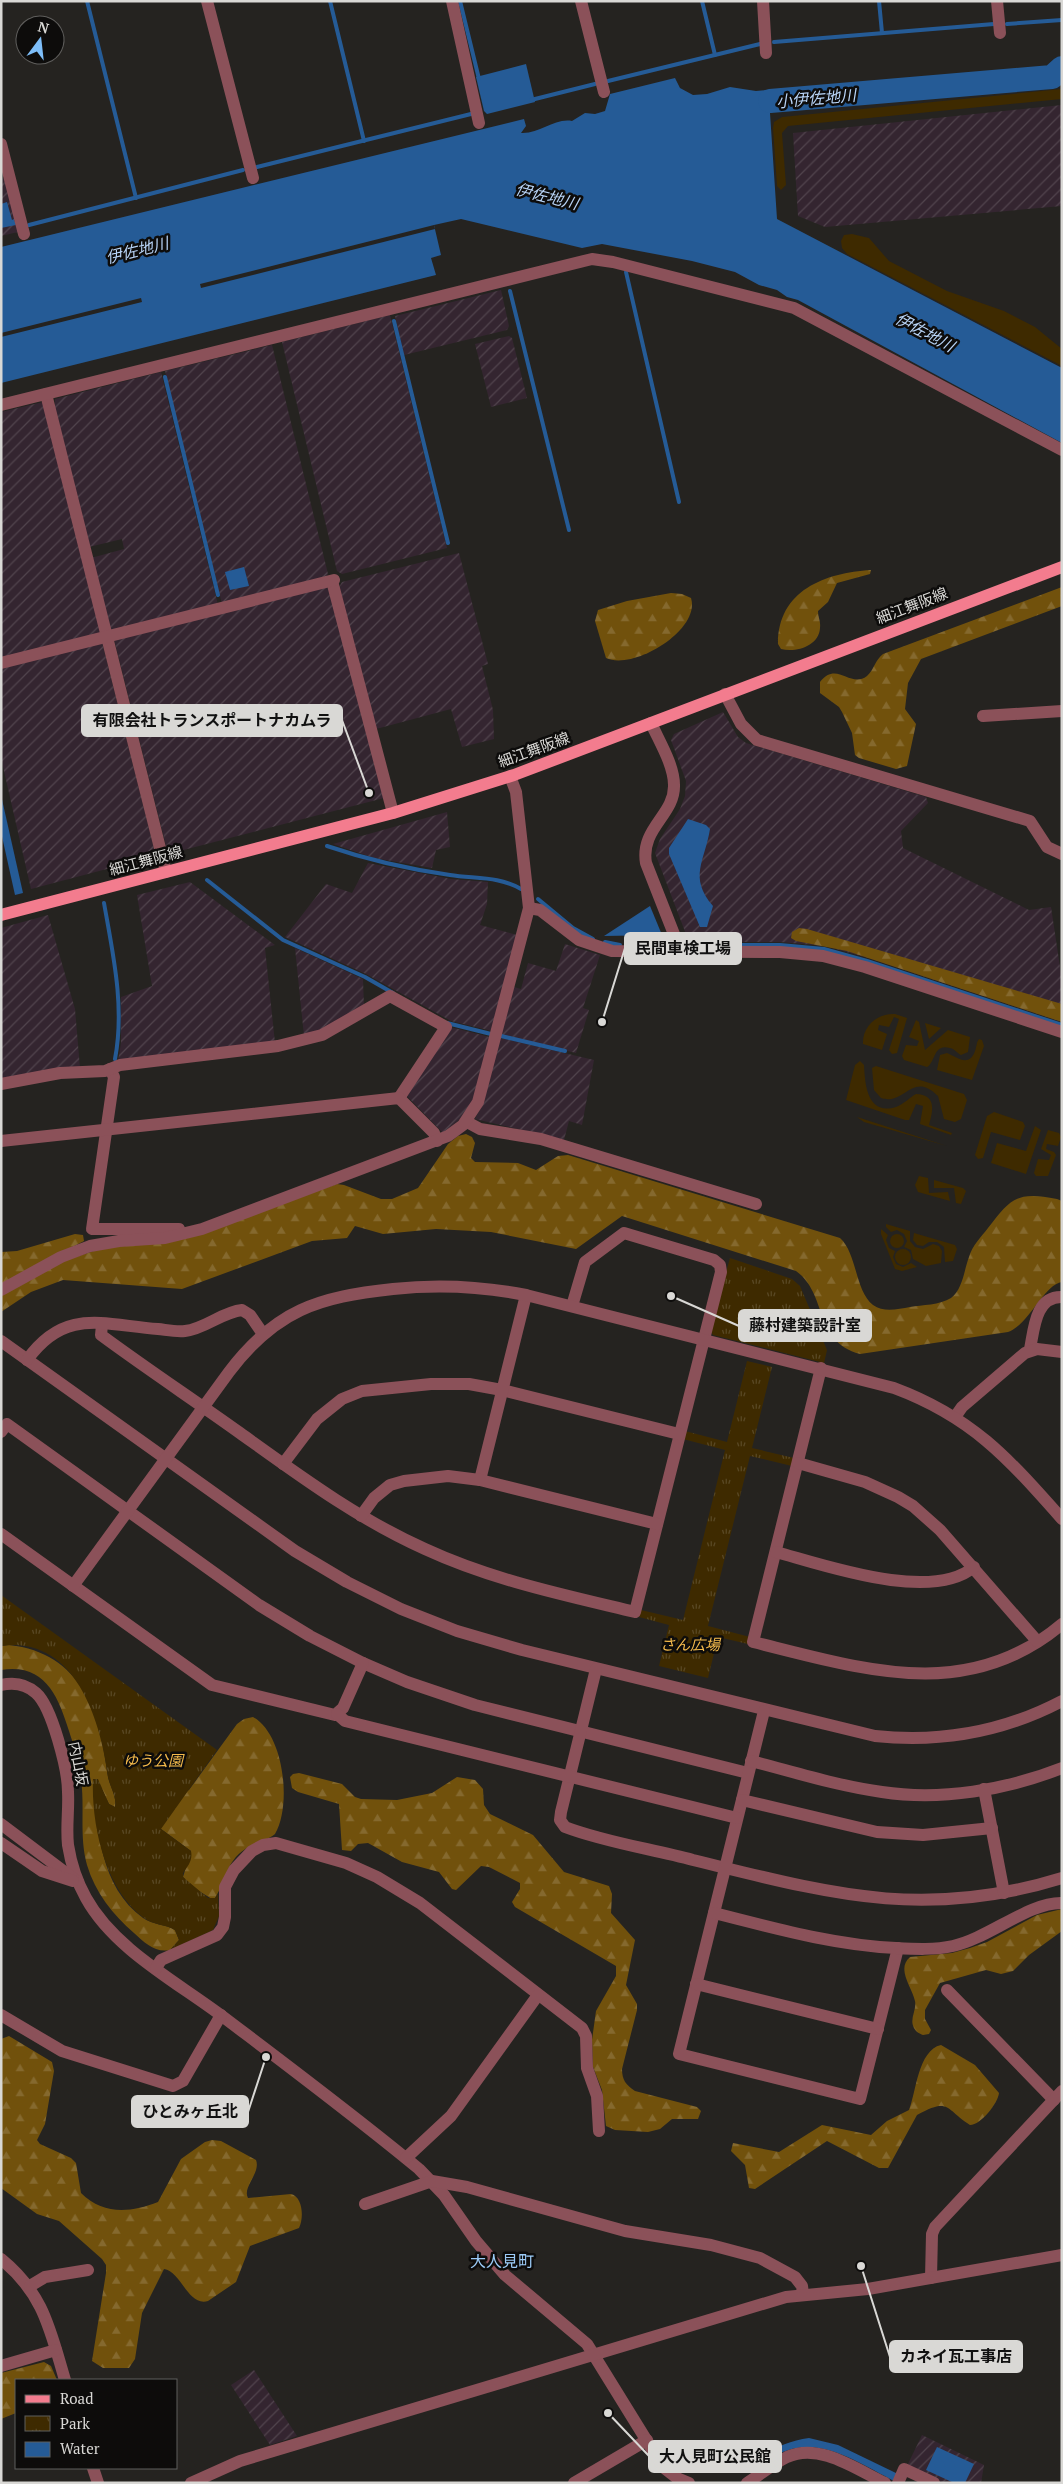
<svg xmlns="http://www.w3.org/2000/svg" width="1063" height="2484" viewBox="0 0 1063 2484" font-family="'PT Serif','Noto Sans JP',serif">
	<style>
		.industrial { fill: url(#industrial-furrows) }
		.grass { fill: #3e2a00 }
		.forest { fill: url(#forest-firs) }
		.park { fill: url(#park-tufts) }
		.water { fill: #255b96 }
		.pier { fill: #252320 }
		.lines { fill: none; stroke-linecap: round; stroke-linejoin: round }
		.stream { stroke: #255b96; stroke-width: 4 }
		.river { stroke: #255b96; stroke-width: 24 }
		.minor { stroke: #8b5159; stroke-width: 12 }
		.major { stroke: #f37c8e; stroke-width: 12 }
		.labels { text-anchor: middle; stroke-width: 5; stroke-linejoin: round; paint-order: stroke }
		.street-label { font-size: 15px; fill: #d9d8d5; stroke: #0d0c0b }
		.park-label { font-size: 15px; font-style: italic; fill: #f5bb4c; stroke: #0d0c0b }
		.water-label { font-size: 16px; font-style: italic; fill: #b8d4f7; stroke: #0d0c0b }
		.neighbourhood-label { font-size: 16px; fill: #9bcaf6; stroke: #0d0c0b }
		.leader { fill: none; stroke: #d9d8d5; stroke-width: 2 }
		.callout-dot { fill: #d9d8d5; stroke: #0d0c0b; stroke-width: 2 }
		.callout { fill: #d9d8d5; stroke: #d9d8d5; stroke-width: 2 }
		.callout-label { font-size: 16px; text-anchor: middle; font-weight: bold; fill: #111 }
	</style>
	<defs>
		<pattern id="industrial-furrows" width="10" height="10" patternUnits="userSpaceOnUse" patternTransform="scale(1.25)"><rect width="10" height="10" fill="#342530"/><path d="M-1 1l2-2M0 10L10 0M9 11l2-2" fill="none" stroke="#51444d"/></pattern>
		<pattern id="forest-firs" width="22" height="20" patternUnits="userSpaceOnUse" patternTransform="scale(1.25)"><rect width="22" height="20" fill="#71510c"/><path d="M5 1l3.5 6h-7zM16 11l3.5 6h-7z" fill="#85692e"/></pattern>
		<pattern id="park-tufts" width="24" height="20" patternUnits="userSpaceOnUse" patternTransform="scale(1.25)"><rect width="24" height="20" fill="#3e2a00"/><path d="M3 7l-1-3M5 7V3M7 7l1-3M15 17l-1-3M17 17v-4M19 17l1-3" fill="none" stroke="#594824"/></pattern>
	</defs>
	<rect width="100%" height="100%" fill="#252320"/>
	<g class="industrial">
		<path d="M1062,105V206L825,227L798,216L793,133Z"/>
		<path d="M5,178L18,232L1,236V179Z"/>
		<path d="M501,290L509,326L507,330L404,355L395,316Z"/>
		<path d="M390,315L447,548L342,574L337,571L282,342Z"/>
		<path d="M509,336L512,338L527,398L491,407L475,344Z"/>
		<path d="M272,345L328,574L325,578L222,604L165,371Z"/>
		<path d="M161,372L218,605L110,632L91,558L124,549L122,539L89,547L55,413V399Z"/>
		<path d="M43,402L101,631L99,635L1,659V412Z"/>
		<path d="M459,553L488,664L482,666L493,710L494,739L462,747L451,709L376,729L339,587L342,582Z"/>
		<path d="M325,587L330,590L384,798L168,854L114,639Z"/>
		<path d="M102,642L156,856L31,889L1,758V668Z"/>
		<path d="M723,712L738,737L746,743L926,797L928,803L901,831L903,848L1029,910L1051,907L1062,980V1022L868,958L825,946L780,942H689L655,853L660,839L680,809L685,796L686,781L671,740L674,734Z"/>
		<path d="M447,812L450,847L436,850L432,868L374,858L333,844Z"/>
		<path d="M368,863L451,879L488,882L487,904L480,925L517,935L492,1031L451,1021L366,974L285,937L326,884L352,893Z"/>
		<path d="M190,882L275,945L265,948L275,1043L118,1061L121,1043V997L152,986L137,895Z"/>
		<path d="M48,915L75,1009L80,1068L1,1080V928Z"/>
		<path d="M565,944L600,955L583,1008L589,1010L576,1053L501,1035L514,987L521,989L528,963L556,971Z"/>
		<path d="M295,948L363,979L364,1007L321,1032L304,1036Z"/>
		<path d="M450,1027L490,1037L473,1100L465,1115L443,1133L406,1095Z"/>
		<path d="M500,1038L594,1060L582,1125L569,1121L564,1140L475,1119L483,1103Z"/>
		<path d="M254,2370L297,2436L270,2445L231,2385Z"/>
		<path d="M922,2435L984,2465L981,2483H943L907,2466Z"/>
	</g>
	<g class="grass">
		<path d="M1062,89V99L788,126L782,133L786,185L781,190L777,186L773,128L774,122L782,117Z"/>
		<path d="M852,234L869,238L889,261L947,291L1004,311L1035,327L1062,349V366L847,254L842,248L841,241L844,235Z"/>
		<path d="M895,1014L907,1018L897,1053L892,1054L889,1050L899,1019L894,1017L889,1027L879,1025L878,1030L887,1034L882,1050L863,1044C862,1026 878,1013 895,1014Z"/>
		<path d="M916,1020L919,1022L925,1050L948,1030L970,1037L968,1052L961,1055C957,1053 955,1049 950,1048C933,1043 936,1062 927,1067L904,1060L902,1056L906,1045L917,1046L919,1041L909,1037Z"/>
		<path d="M925,1023L941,1028L929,1039Z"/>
		<path d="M979,1039L982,1040L984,1046L972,1080L937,1070L940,1055L947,1053C957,1057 969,1068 975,1051C977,1046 976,1043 979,1039Z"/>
		<path d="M860,1061L864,1065C865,1084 867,1116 896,1107C904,1104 909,1098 916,1094C937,1095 933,1111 929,1125L952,1133L951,1135L920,1124L923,1106L916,1104L909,1120H905L846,1100L855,1065Z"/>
		<path d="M876,1066L964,1094L967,1100L961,1119L955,1122L944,1119L938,1096C912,1070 905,1106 881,1098L874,1090L872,1068Z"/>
		<path d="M994,1112L1023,1122L1025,1126L1020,1140L991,1132L983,1158L978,1159L975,1155L987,1116Z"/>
		<path d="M857,1117L947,1146L864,1122Z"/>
		<path d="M1035,1126L1041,1130L1026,1174L991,1163L997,1143L1026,1151Z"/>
		<path d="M1048,1130L1059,1133L1061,1137L1058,1146L1047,1144L1046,1149L1054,1152L1056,1155L1048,1176H1036L1034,1173L1038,1159L1049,1160L1051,1155L1041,1149Z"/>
		<path d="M919,1176L928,1178L929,1193L948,1192L950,1201L918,1192L915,1185Z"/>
		<path d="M934,1180L963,1188L966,1191L961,1204L956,1203L954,1188H934Z"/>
		<path d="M886,1224L910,1231V1241L915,1247L923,1249L933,1244L939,1246L942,1251L941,1263L926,1266L913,1259L911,1250L904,1247L907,1241L904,1234L897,1230L891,1232L886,1227Z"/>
		<path d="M881,1229L888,1235L886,1240L889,1248L895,1251L893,1257L896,1264L903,1267L911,1263L917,1267L902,1271L895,1269L881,1234Z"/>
		<path d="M914,1233L955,1245L957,1249L953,1261L945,1262L944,1247L937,1242H929L923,1246L917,1245L913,1240Z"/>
		<circle cx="897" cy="1241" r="7"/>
		<circle cx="903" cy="1257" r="8"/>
	</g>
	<g class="forest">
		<path d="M871,570L870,574L837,583L828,602L818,611C818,617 821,622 820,628C819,646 796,653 781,649L778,644C778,590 825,573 871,570Z"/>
		<path d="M1062,587V606L921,659L908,683L905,709L916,724L907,766L896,769L859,758L855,755L852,733L842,712L839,707L820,693V682C837,660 850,689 867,676C874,670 875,660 883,654Z"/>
		<path d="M671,593L682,594L691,598C701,630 633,671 606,658L595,621L598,610L627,601Z"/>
		<path d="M799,928L807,929L1062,1004V1022L847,951L796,941L791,938L792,932Z"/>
		<path d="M466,1134L472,1137L475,1143L471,1158L475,1162L518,1163L536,1170L558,1156L568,1155L840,1238C857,1253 855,1291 873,1305C884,1313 898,1309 910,1307C922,1305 940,1305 951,1298C963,1289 964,1270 969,1257C972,1246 981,1237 988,1228C1011,1198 1017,1191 1057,1199L1062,1201V1282C1043,1285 1030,1324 1008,1332L860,1354C813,1341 828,1294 796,1271L622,1216L576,1249L491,1232L436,1229L383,1234L355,1226L347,1238L312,1241L182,1289L63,1280L31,1292L1,1312V1296L64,1261L105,1247L166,1243L337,1184L344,1185L381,1199H392L418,1188L448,1144L458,1136Z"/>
		<path d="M75,1234L83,1235L84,1241L1,1284V1252L17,1251Z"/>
		<path d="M9,1645C82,1653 100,1713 108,1777C110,1787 117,1796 115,1807L109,1804L102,1790L93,1781C97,1828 100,1887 143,1918C153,1925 165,1924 175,1930L179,1940L170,1950C155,1953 145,1943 134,1933C113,1915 95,1892 87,1865C79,1836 85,1808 81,1779C80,1762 74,1747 69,1731C58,1696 45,1663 1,1670V1646Z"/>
		<path d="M253,1717C284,1734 292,1805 275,1834C268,1840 258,1841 250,1846C225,1860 227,1879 215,1898L212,1899L194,1888L183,1877L191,1851L138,1812L189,1790L237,1724L244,1719Z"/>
		<path d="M299,1773L342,1784L355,1797L361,1799L397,1800L432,1793L457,1777L475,1780L483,1789L484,1805L490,1814L533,1835L564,1872L609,1886L612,1894L611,1913L635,1940L626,1985L637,2004V2010L622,2069C622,2080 626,2085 635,2091L697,2107L701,2111L698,2119H672L660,2129L648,2132L615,2130L606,2126L602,2090L593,2067L592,2040L596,2011L616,1976V1966L515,1907L512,1902L520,1889V1883L489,1867L481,1866L456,1890L452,1889L439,1872L402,1862L368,1843L358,1844L351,1851L342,1850L339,1804L298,1792L292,1788L290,1777L293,1774Z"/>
		<path d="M1062,1909V1931L1029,1955L1013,1971L1001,1974L986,1970L940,1983L925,2010V2019L931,2030L929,2034L923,2035C920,2034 916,2032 914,2028C909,2019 917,2010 915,2001C912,1987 896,1969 910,1957L952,1953L970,1948L987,1942L1037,1915Z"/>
		<path d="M9,2036L52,2062L54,2071L45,2124L37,2140L40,2144L71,2158L76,2163L81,2193C103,2215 130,2213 158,2202L181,2159L205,2142L212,2140L221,2141L256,2160C261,2173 242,2187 248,2198L291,2194C303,2197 304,2218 299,2228L250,2246L236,2282L208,2301C188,2307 181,2271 164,2269L142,2313L135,2359L129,2368H103L92,2361L106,2273V2265L102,2259L59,2221L37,2214L1,2188V2039Z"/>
		<path d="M941,2045L975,2065L999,2093C998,2103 981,2125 970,2125C945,2109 950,2097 917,2115L888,2168H879L827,2141L755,2189L749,2188L745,2165L731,2151L733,2143L779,2152L822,2125L871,2135L887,2121L909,2110C916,2093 918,2050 941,2045Z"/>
		<path d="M44,2362L51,2366L57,2380H16V2413L1,2419V2373Z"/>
	</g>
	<g class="park">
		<path d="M730,1258L792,1279L800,1286L827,1350L824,1363L713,1335L710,1330Z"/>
		<path d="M747,1361L772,1367L752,1448L794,1458L792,1466L750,1456L708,1626L750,1637L748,1644L718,1637L708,1678L659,1666L669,1625L639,1617L641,1610L683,1620L725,1450L683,1439L685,1431L727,1442Z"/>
		<path d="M1,1595L217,1750L161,1829L191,1851C193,1860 188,1866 183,1873V1877L208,1898H215L218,1894L219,1916L213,1930L170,1950L179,1940L175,1930C165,1924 153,1925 144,1918C105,1890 91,1824 93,1779H98L109,1804L115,1807C117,1797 110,1787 108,1777C101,1721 75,1635 1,1646Z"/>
	</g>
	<g class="water">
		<path d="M526,64L535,102L487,114L484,111L476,77Z"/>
		<path d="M675,78L680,88L693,95L707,94L730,87L756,91L776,89L801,98L789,107L770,113L777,219L1062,368V443L798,300L787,297L777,290L759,285L735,272L692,261L602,244L582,248L461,219L434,225L441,255L431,258L436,275L1,383V247L524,119L526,126L521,133C540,134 554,118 572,121L585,113L595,114L605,111L610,94Z"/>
		<path d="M7,202L12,220L14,219L16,225L1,228V204Z"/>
		<path d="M244,567L249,586L230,590L225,572Z"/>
		<path d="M1,795L23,893L15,895L1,832Z"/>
		<path d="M688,819L706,825L710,829C705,861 688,877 713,906L707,927H700L669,854V848Z"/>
		<path d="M650,906L662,935L604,936Z"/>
		<path d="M809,2438L838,2445L898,2474L894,2481C866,2467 830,2442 797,2448C782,2450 768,2460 755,2467L751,2460C771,2450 787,2441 809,2438Z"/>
		<path d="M937,2447L974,2464L965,2483H954L926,2470Z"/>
	</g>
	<g class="pier">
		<path d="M434,225L435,229L201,288L200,284Z"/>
		<path d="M141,298L142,302L1,337V333Z"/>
	</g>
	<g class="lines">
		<g class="stream">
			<path d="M87,1L136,198"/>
			<path d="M330,1L364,141"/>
			<path d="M460,1L479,79"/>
			<path d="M702,1L715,55"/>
			<path d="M879,1L882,33"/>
			<path d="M1007,24L1062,20"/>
			<path d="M774,42L994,24"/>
			<path d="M608,81L760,44"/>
			<path d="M531,100L595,84"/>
			<path d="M257,167L471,114"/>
			<path d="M29,225L243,170"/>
			<path d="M626,272L679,502"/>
			<path d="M510,291L569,530"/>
			<path d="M394,321L448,543"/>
			<path d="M165,377L218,595"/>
			<path d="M327,846C368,860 408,869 450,875C474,879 499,876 521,889"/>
			<path d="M207,880L283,940L365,977L393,993"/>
			<path d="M538,899L573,928L593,939"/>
			<path d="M104,903C113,954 125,1007 115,1059"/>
			<path d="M605,942L620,945"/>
			<path d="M696,945H780L824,949L867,961L1062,1025"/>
			<path d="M447,1023L491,1034"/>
			<path d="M501,1036L565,1051"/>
		</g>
		<path class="river" d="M770,101L1052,77L1062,68"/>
		<g class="minor">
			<path d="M207,1L253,178"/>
			<path d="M452,1L479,123"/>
			<path d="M581,1L604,92"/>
			<path d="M763,1L766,53"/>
			<path d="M997,1L1000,33"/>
			<path d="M1,144L24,234"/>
			<path d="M46,394L166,872"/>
			<path d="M1,405L592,259L613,262L794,308L1062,450"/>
			<path d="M332,581L393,813"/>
			<path d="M1,663L334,580"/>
			<path d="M725,694L741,724L757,740L1030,821L1047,847L1062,854"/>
			<path d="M983,716L1062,711"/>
			<path d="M651,723C659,741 674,765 674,785C675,815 640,828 646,863L681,952"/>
			<path d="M529,908L540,910L579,940L612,951L780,952L823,956L865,967L1062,1032"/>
			<path d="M110,1069L114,1077L92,1229H179L180,1232"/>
			<path d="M1,1084L60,1073L105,1071L120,1065L278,1046L322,1035L390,996L446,1027L399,1098"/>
			<path d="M467,1122L480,1129L541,1139L756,1204"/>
			<path d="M1,1141L399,1098L434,1133L437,1141"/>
			<path d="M1,1290L61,1257L90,1246L119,1241L165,1238L202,1229L448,1136L463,1125L478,1102L529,908L516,792L510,776"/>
			<path d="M102,1325L101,1335C147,1369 194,1400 240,1433C300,1476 358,1519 425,1549C492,1580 564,1595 635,1612L721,1272L720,1265L714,1260L624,1233L585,1262L572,1306"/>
			<path d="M1,1341L295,1551L347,1582L401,1609L457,1631L522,1650L875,1736C941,1743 1003,1732 1062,1701"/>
			<path d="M1030,1349C1034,1330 1035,1296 1062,1297"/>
			<path d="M27,1360C65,1307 103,1325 158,1329C167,1330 176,1332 185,1331C205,1329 222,1312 242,1310L250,1315L263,1334"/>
			<path d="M821,1368L753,1642C860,1668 966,1705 1062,1624"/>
			<path d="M955,1417L962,1407L1025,1353L1037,1349L1062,1352"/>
			<path d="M1,1432L7,1424L259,1605L310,1636L363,1663L407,1682L475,1705L748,1773"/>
			<path d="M798,1463L865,1482L898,1497L913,1506L940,1530L1037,1641"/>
			<path d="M283,1464L317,1419L342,1399L362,1391L431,1384H469L502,1390L679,1434"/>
			<path d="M480,1480L526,1295"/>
			<path d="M361,1516L374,1498L390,1485L404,1481L448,1476L480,1480L657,1524"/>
			<path d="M1,1534L212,1685L335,1715L343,1708L363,1663"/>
			<path d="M776,1552C824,1565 931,1603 974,1567"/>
			<path d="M73,1586L229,1372C276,1310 318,1297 393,1289C439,1284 480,1286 526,1295L894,1388C972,1417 1008,1458 1062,1519"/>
			<path d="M596,1669L561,1812L560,1820L565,1827C604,1842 652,1849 693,1860C828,1893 923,1921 1062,1878"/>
			<path d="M1,1685C14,1682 26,1684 36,1693C52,1707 68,1770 68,1792C69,1810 66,1827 68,1845C71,1864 77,1882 86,1898C114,1949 177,1982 222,2016C288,2066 355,2116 419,2169L444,2195L476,2241L505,2275L587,2344L663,2467L677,2478L689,2483"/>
			<path d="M764,1711L679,2054L860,2099L898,1948"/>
			<path d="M337,1714L345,1721L737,1818"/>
			<path d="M751,1761C794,1772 838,1786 882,1792C941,1801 1006,1790 1062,1768"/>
			<path d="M984,1789L1004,1893"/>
			<path d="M742,1800L877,1832L923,1835L992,1828"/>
			<path d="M1,1824L78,1882"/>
			<path d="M1,1843L42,1871L73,1881"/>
			<path d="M714,1913C774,1928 834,1945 896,1948C915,1949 935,1950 953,1946C989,1938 1029,1902 1062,1903"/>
			<path d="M156,1968L161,1960L217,1935L223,1927L225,1917V1887L234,1870L252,1851L263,1845L276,1843L346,1863L377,1877L420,1903L582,2028L586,2036L587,2068L597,2096L599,2131"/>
			<path d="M696,1984L878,2029"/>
			<path d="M947,1990L1054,2100"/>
			<path d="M1,2015L62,2051L173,2086L183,2081L221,2015"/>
			<path d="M406,2158L451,2116L538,1995"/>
			<path d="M365,2204L432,2181L467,2187L625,2231L711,2245L760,2258L795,2277L802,2286L803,2294"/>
			<path d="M1,2259C44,2294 50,2330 65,2380"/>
			<path d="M931,2278L932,2234L935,2227L1062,2091"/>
			<path d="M30,2286L45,2277L88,2270"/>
			<path d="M1,2366L56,2350"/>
			<path d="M93,2468L98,2483"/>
			<path d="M191,2483L240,2461L786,2297L868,2289L1062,2255"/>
			<path d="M574,2483L647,2440"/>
			<path d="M747,2483C760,2475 773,2464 787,2457C819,2442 856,2469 885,2483"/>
			<path d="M898,2483L904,2469L934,2483"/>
		</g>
		<path class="major" d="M1,915L393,813L514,775L1062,567"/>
	</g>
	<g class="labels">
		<g class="street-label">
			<text transform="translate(912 606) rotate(-21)" y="5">細江舞阪線</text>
			<text transform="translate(534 750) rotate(-20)" y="5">細江舞阪線</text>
			<text transform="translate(146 861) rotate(-15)" y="5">細江舞阪線</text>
			<text transform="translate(78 1764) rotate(79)" y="5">内山坂</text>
		</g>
		<g class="park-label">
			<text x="690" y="1650">さん広場</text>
			<text x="153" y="1766">ゆう公園</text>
		</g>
		<g class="water-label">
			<text transform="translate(816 98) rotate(-5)" y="6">小伊佐地川</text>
			<text transform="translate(547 196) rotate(14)" y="6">伊佐地川</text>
			<text transform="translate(137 250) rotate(-14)" y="6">伊佐地川</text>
			<text transform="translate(925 332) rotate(28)" y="6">伊佐地川</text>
		</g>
		<g class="neighbourhood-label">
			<text x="502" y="2267">大人見町</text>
		</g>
	</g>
	<path class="leader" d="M369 793L342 720M602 1022L625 948M671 1296L739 1326M266 2057L248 2112M861 2266L890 2357M608 2413L649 2456"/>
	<g class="callout-dot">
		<circle cx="369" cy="793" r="5"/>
		<circle cx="602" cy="1022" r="5"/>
		<circle cx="671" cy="1296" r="5"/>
		<circle cx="266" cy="2057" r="5"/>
		<circle cx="861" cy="2266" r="5"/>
		<circle cx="608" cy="2413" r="5"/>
	</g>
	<g class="callout">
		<rect x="82" y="705" width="260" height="31" rx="5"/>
		<rect x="625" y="933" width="116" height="31" rx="5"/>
		<rect x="739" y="1310" width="132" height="31" rx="5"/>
		<rect x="132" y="2096" width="116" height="31" rx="5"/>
		<rect x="890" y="2341" width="132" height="31" rx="5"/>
		<rect x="649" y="2441" width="132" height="31" rx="5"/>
	</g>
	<g class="callout-label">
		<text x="212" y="726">有限会社トランスポートナカムラ</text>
		<text x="683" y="954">民間車検工場</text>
		<text x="805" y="1331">藤村建築設計室</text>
		<text x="190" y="2117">ひとみヶ丘北</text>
		<text x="956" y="2362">カネイ瓦工事店</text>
		<text x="715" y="2462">大人見町公民館</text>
	</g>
	<rect width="1063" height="2484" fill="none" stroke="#d9d8d5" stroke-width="5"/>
	<rect x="15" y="2379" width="162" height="90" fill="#0d0c0b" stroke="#5f5e5c"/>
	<rect x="25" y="2395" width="25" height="8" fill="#f37c8e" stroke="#5f5e5c"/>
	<text x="60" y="2404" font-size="15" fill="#d9d8d5">Road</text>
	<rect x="25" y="2416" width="25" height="15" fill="url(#park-tufts)" stroke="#5f5e5c"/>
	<text x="60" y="2429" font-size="15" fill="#d9d8d5">Park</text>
	<rect x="25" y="2442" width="25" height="15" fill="#255b96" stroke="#5f5e5c"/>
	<text x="60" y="2454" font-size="15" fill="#d9d8d5">Water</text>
	<g transform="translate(40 40) rotate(15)"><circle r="24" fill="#0d0c0b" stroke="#5f5e5c"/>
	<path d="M0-4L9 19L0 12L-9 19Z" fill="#7dbef9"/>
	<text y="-8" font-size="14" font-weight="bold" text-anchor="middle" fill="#d9d8d5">N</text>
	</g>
</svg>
